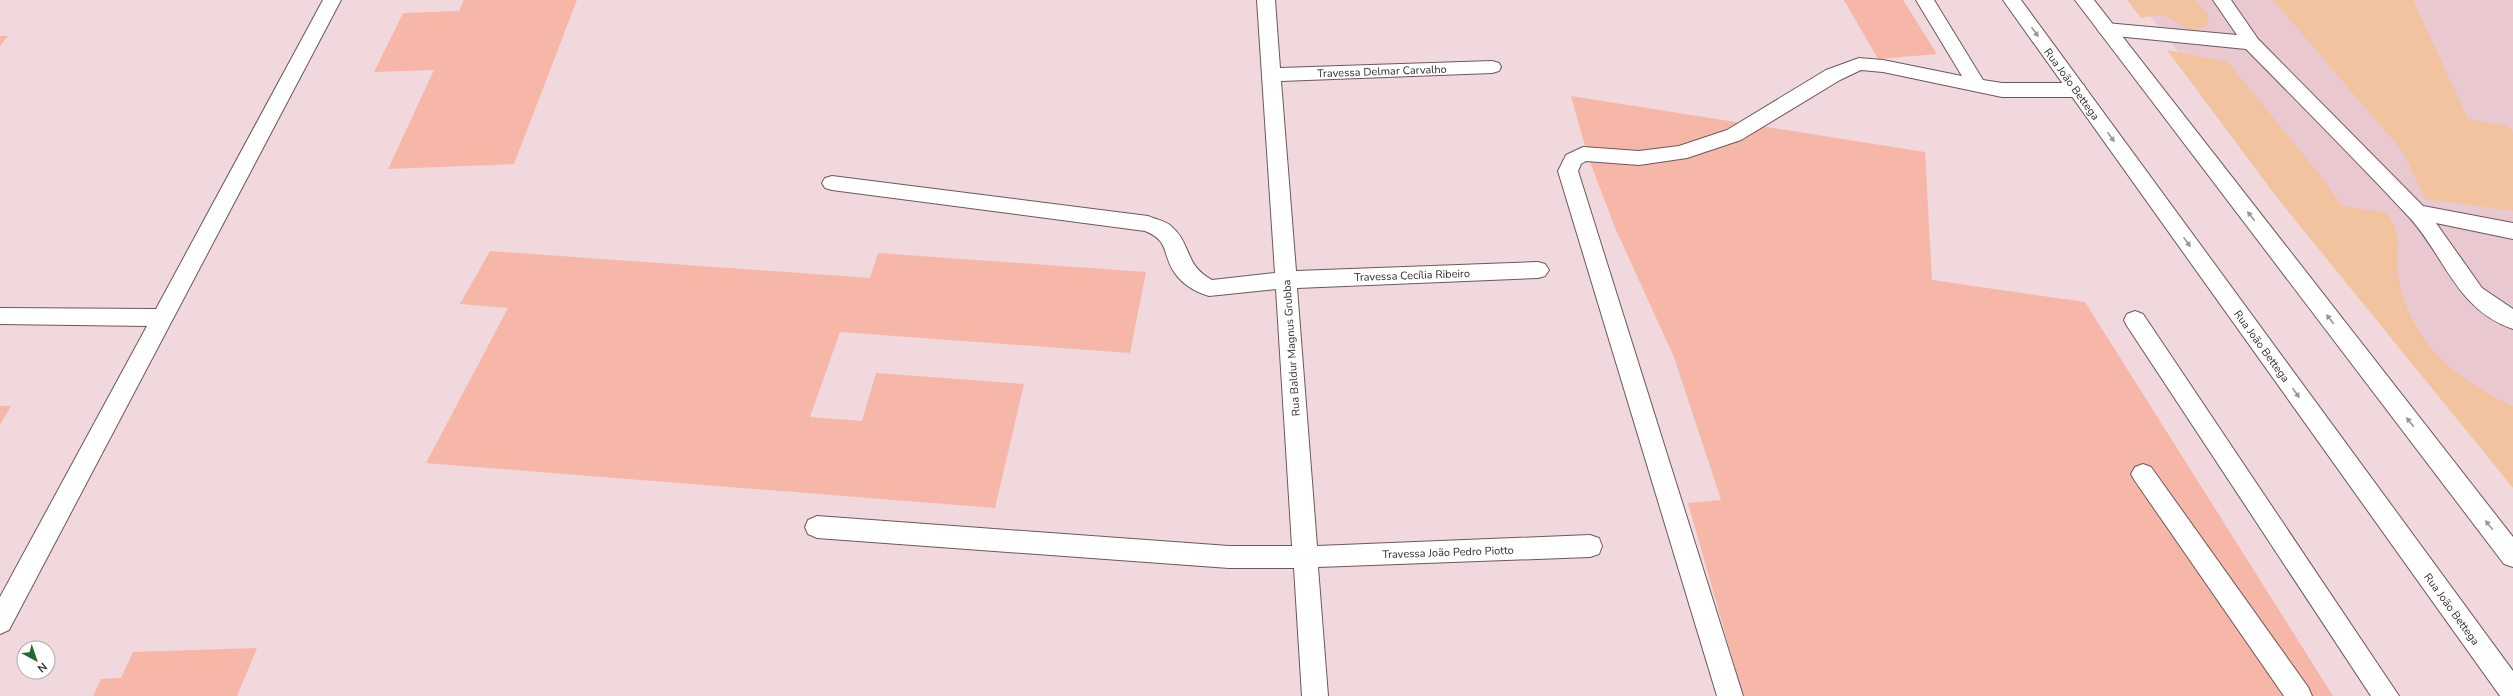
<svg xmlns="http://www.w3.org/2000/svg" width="2513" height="696" viewBox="0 0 2513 696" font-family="'Nunito Sans',sans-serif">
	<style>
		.built { fill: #e9c8cf }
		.green { fill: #f1c49f }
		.building { fill: #f7b7a8 }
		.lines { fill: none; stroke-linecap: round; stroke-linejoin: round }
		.minor-casing { stroke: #6c585c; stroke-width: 2 }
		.major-casing { stroke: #6c585c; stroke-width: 2 }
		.minor { fill: #fff; fill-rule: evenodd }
		.major { fill: #fff; fill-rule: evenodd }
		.oneway { fill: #9a9596 }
		.labels { text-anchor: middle; stroke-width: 3; stroke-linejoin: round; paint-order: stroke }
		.street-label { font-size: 11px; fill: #352b2d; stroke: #fff }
	</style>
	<rect width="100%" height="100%" fill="#f0d8dc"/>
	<path class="built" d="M2137,0H2513V470L2164,34Z"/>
	<g class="green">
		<path d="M2127,0H2196L2209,16L2207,25C2186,38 2181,20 2163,16C2156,15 2147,17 2141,18Z"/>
		<path d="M2273,0H2413L2468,119L2509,126L2513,134V211L2425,199L2403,152Z"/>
		<path d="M2167,50L2228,62L2319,174L2342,206L2388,213C2391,220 2396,228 2397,235C2400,247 2396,262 2398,275C2409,340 2455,380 2513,406V488L2278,199Z"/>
	</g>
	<g class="building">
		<path d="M464,0H577L514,164L388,169L434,70L374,72L403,13L459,11Z"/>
		<path d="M1844,0H1903L1937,54L1878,59Z"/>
		<path d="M0,36H8L0,46Z"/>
		<path d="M1571,96L1925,152L1932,280L2085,302L2333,696H1743L1688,503L1721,500L1674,357L1616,230L1588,157Z"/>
		<path d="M490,251L870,278L878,253L1146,272L1130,353L840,332L810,417L862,421L876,373L1024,384L995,508L426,463L508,308L460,304Z"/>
		<path d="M0,406H11L0,425Z"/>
		<path d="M257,648L237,696H93L101,679L121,678L133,652Z"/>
	</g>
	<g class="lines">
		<defs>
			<g id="minor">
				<path d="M323,0H341L9,630L0,634V597L147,326L0,324V308L156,309Z"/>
				<path d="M1257,0H1275L1280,68L1492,61L1499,63L1501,67L1499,71L1492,73L1281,81L1296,271L1538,262L1545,264L1549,270L1545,276L1538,278L1297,288L1317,546L1590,535L1599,538L1602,546L1599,554L1590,557L1318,567L1328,696H1302L1294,568H1229L817,538L808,534L805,527L808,520L817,516L1229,546H1292L1276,289L1209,296C1195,292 1182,284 1174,272C1162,254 1170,241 1145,231L832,190L825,188L822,183L825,178L832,176L1148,216C1155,219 1166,221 1171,226C1192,244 1184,265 1212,280L1275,273Z"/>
				<path d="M1916,0H1934L1983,80L2002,83H2077L2084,85L2086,90L2084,95L2077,97H2002L1883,72L1861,70L1840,80L1741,140L1687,158L1639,165L1586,161L1581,164L1578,171L1743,696H1717L1558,171L1566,155L1583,147L1639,151L1679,146L1727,130L1826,70L1859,58L1883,60L1962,76Z"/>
				<path d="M2213,0H2231L2258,39L2423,206L2513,223V239L2436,223L2482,288L2513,309V329C2456,310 2444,254 2408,216C2355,159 2300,104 2246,49L2106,35L2100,33L2097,29L2100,25L2106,23L2237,35Z"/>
				<path d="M2135,311L2143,314L2399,696H2371L2127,326L2124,320L2127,314Z"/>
				<path d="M2143,464L2151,467L2308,687L2312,696H2284L2135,481L2131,474L2135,467Z"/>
			</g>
			<g id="major">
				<path d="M2003,0H2021L2513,671V696H2500Z"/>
				<path d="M2075,0H2094L2513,537V567L2504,564Z"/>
			</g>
		</defs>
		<use href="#minor" class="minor-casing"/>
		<use href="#major" class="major-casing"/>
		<use href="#minor" class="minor"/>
		<use href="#major" class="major"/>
	</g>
	<defs><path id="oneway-solid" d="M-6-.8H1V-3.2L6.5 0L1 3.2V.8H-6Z"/></defs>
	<g class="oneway">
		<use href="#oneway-solid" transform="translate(2035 32) rotate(54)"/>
		<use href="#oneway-solid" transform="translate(2111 137) rotate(54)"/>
		<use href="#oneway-solid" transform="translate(2251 216) rotate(-128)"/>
		<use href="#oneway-solid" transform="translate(2187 242) rotate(54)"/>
		<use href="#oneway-solid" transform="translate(2330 319) rotate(-128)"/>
		<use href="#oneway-solid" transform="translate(2296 393) rotate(54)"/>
		<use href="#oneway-solid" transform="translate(2410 422) rotate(-128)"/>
		<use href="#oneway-solid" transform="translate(2489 525) rotate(-128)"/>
	</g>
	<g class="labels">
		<g class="street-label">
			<text transform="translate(1382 71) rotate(-2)" y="4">Travessa Delmar Carvalho</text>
			<text transform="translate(2072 84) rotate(54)" y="4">Rua João Bettega</text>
			<text transform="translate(1412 275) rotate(-2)" y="4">Travessa Cecília Ribeiro</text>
			<text transform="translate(2262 346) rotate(54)" y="4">Rua João Bettega</text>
			<text transform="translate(1291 348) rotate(-94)" y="4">Rua Baldur Magnus Grubba</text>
			<text transform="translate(1448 552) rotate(-2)" y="4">Travessa João Pedro Piotto</text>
			<text transform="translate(2452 609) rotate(54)" y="4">Rua João Bettega</text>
		</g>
	</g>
	<g transform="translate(36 660) rotate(140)"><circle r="19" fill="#ffffff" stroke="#aeaaab"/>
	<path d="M0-3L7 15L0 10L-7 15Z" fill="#246833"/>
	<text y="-6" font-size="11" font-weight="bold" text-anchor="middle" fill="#352b2d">N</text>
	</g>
</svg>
